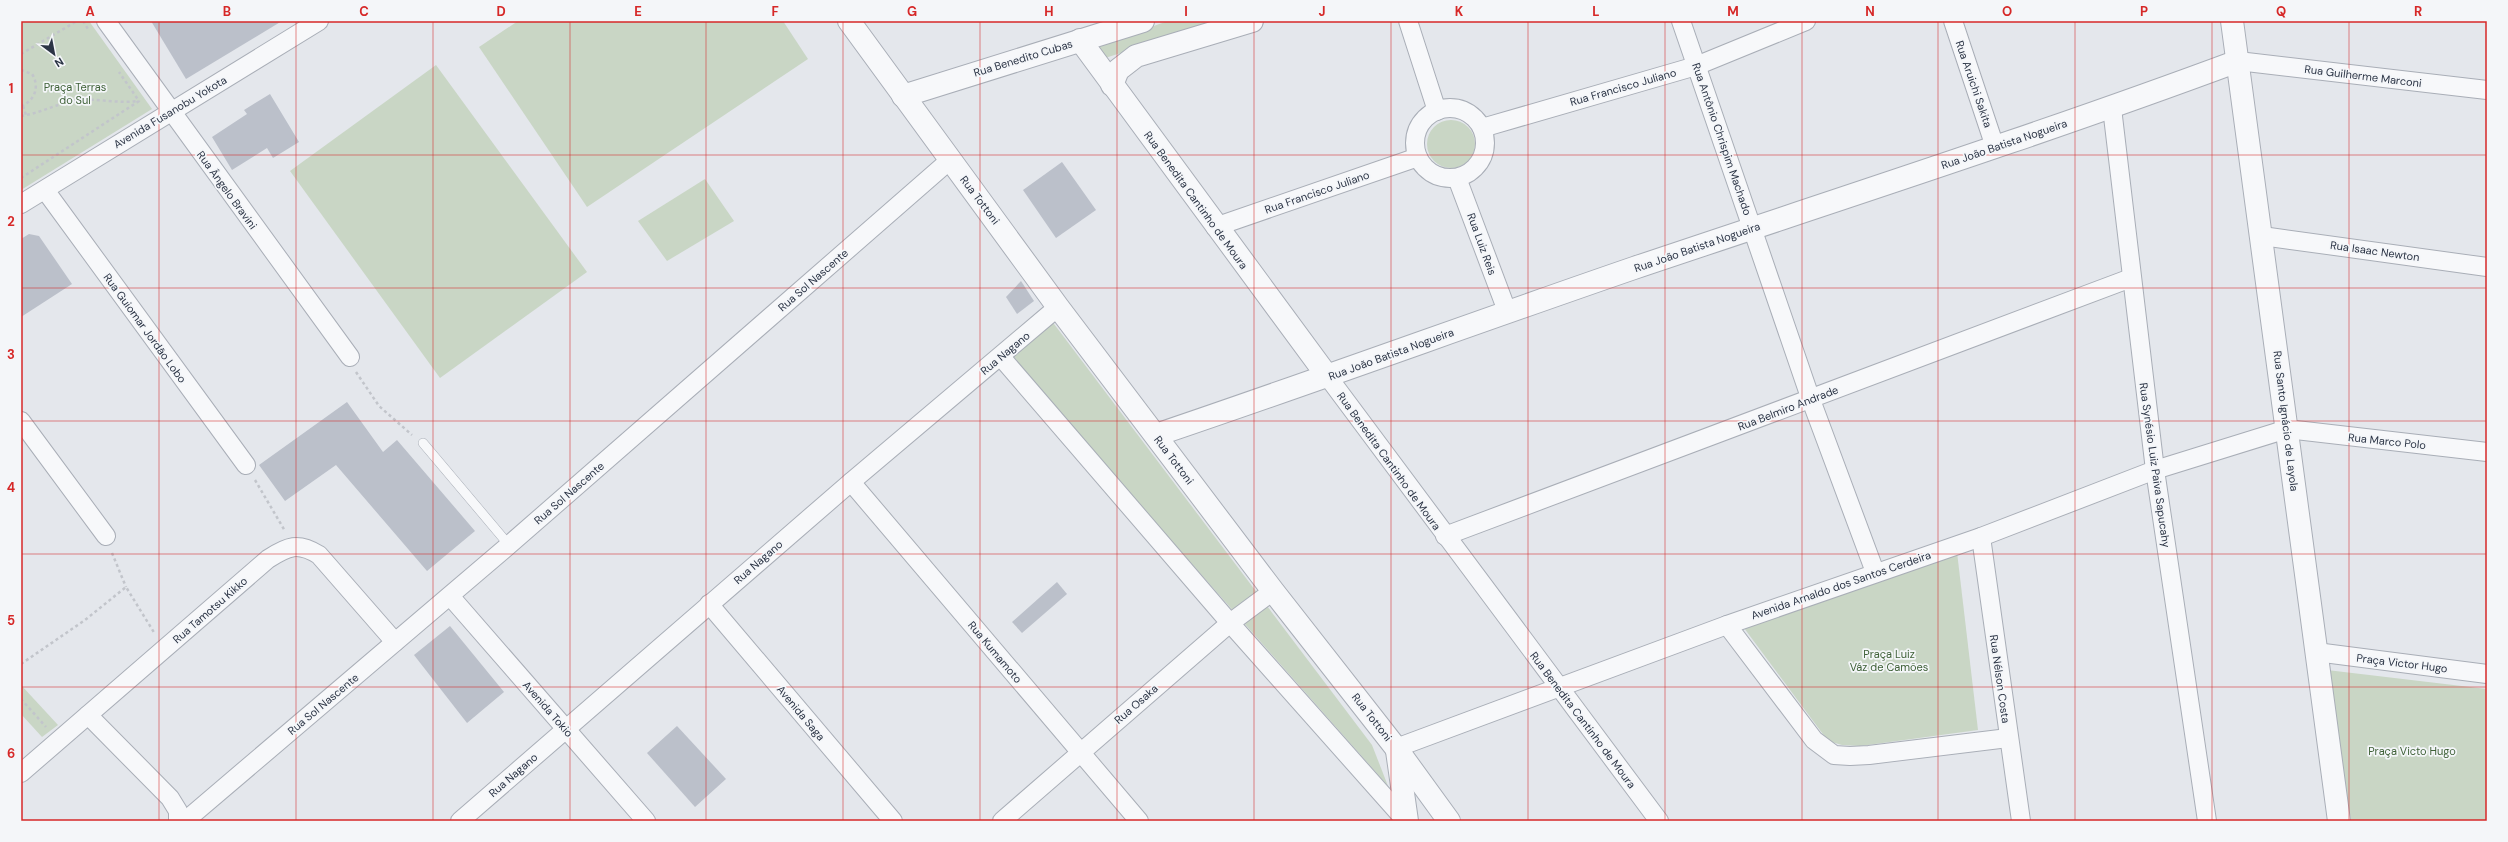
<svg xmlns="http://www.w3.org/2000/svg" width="2508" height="842" viewBox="0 0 2508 842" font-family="'DM Sans',sans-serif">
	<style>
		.green { fill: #c9d6c5 }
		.building { fill: #bbc0ca }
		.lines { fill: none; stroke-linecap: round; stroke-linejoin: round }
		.service-casing { stroke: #a9aeb7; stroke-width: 10 }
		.minor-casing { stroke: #a9aeb7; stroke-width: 20 }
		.tertiary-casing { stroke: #a9aeb7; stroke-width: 24 }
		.path { stroke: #c2c5cb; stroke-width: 2.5; stroke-dasharray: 3 3; stroke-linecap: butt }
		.service { stroke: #f7f8fa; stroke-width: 9 }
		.minor { stroke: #f7f8fa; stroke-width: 18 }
		.tertiary { stroke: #f7f8fa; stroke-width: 22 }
		.grid { fill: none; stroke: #d62828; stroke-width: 1; stroke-opacity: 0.55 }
		.labels { text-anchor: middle; stroke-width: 3.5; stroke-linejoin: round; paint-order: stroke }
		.street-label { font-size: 11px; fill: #2b3445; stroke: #f4f6f9 }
		.park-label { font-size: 11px; fill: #3f6138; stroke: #f4f6f9 }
		.neatline { fill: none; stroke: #d62828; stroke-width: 1.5 }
		.grid-label { font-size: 13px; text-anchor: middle; font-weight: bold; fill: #d62828 }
	</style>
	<rect width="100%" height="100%" fill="#e4e7ec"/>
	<g class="green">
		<path d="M21,21H89L152,109L21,190Z"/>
		<path d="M518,21H783L808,59L587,207L479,47Z"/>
		<path d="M1168,21H1223L1105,58L1096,46Z"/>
		<path d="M436,65L587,272L440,378L290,171Z"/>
		<circle cx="1451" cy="144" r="24"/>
		<path d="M705,179L734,221L667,261L638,221Z"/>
		<path d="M1051,320L1372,745L1388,786L1009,357Z"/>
		<path d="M1957,552L1978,730L1860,746L1842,745L1828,741L1744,628Z"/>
		<path d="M2327,670L2487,689V821H2351Z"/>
		<path d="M21,685L58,725L42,737L21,714Z"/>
	</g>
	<g class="building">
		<path d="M151,21H282L186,79Z"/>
		<path d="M270,94L299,142L273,158L267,148L232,170L212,137L247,114L244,110Z"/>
		<path d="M1062,162L1096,210L1056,238L1023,190Z"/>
		<path d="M29,234L39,236L72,284L21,317V239Z"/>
		<path d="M1021,281L1034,301L1017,314L1006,297Z"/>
		<path d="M347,402L383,452L397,440L475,531L427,571L336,465L285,501L259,465Z"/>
		<path d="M1057,582L1067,594L1022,633L1012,622Z"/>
		<path d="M450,626L504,692L467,723L414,655Z"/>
		<path d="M677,726L726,779L695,807L647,753Z"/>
	</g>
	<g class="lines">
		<defs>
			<path id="service" d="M423,443L509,545"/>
			<g id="minor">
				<path d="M106,21L350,357"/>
				<path d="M1408,21L1437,111"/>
				<path d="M1681,21L1811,400L1875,572"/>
				<path d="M1953,21L1995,147"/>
				<path d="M2238,61L2487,90"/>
				<path d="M2112,108L2155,470L2207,821"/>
				<circle cx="1450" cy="143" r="35"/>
				<path d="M1482,128L1696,66L1806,21"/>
				<path d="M1457,178L1507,311"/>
				<path d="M45,190L246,465"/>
				<path d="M21,204L319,21"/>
				<path d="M1215,227L1418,157"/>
				<path d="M2262,236L2487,267"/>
				<path d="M1001,357L1230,623L1406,821"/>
				<path d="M1328,377L1659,821"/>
				<path d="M21,421L106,536"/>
				<path d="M851,482L1139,821"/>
				<path d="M1445,536L2131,278"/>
				<path d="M1981,537L2021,821"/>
				<path d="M450,596L646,821"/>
				<path d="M709,604L893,821"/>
				<path d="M1727,625L1814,740L1834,755L1850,756L1869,755L2008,738"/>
				<path d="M2316,652L2487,674"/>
				<path d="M88,715L170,798L178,811V821"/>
				<path d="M1396,748L1727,625L1981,537L2155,470L2287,429L2487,452"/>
				<path d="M21,773L268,559C288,546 298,542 319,555L395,642"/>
				<path d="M185,821L509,545L950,160"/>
				<path d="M460,821L851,482L1058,307"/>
				<path d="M1002,821L1230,623L1273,591"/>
			</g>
			<g id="tertiary">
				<path d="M849,21L1058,307L1273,591L1396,748L1449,821"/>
				<path d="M2232,21L2339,821"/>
				<path d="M1080,40L1328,377"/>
				<path d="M1112,85L1118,70L1136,56L1252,21"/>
				<path d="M903,96L1143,21"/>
				<path d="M1156,435C1316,381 1474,323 1634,268C1836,200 2039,135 2238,61"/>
				<path d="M1397,751L1407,821"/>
			</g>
		</defs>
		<use href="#service" class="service-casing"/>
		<use href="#minor" class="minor-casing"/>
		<use href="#tertiary" class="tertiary-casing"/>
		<g class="path">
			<path d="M83,21L88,29"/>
			<path d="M21,54L77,21"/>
			<path d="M21,70L32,74C40,86 35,101 21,106"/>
			<path d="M23,106L26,115"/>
			<path d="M21,116C41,113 58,103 78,100C99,98 118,104 138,101"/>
			<path d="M21,178L139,101L119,72"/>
			<path d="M356,372L379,406L412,435"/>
			<path d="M255,480L285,531"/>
			<path d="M112,553L126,587"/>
			<path d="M21,664L85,620L126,587L155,634"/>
			<path d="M21,699L46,727"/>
		</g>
		<use href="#service" class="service"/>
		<use href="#minor" class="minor"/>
		<use href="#tertiary" class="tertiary"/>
	</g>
	<path class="grid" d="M159,21V821M296,21V821M433,21V821M570,21V821M706,21V821M843,21V821M980,21V821M1117,21V821M1254,21V821M1391,21V821M1528,21V821M1665,21V821M1802,21V821M1938,21V821M2075,21V821M2212,21V821M2349,21V821M21,155H2487M21,288H2487M21,421H2487M21,554H2487M21,687H2487"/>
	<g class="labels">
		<g class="street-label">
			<text transform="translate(1023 58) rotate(-17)" y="4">Rua Benedito Cubas</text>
			<text transform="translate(2363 76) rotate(7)" y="4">Rua Guilherme Marconi</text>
			<text transform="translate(1974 84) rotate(71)" y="4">Rua Aruichi Sakita</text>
			<text transform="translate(1623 87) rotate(-16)" y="4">Rua Francisco Juliano</text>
			<text transform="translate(170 112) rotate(-31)" y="4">Avenida Fusanobu Yokota</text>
			<text transform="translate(1722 139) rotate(71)" y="4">Rua Antônio Chrispim Machado</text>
			<text transform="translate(2004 144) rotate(-19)" y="4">Rua João Batista Nogueira</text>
			<text transform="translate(227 190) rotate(54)" y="4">Rua Ângelo Bravini</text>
			<text transform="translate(1317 192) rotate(-19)" y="4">Rua Francisco Juliano</text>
			<text transform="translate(980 200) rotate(53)" y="4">Rua Tottoni</text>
			<text transform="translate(1196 200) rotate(54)" y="4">Rua Benedita Cantinho de Moura</text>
			<text transform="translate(1482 244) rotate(70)" y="4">Rua Luiz Reis</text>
			<text transform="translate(1697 247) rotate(-19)" y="4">Rua João Batista Nogueira</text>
			<text transform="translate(2375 251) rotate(8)" y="4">Rua Isaac Newton</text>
			<text transform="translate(813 280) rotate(-41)" y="4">Rua Sol Nascente</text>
			<text transform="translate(145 328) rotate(54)" y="4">Rua Guiomar Jordão Lobo</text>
			<text transform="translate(1005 353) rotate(-40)" y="4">Rua Nagano</text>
			<text transform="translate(1391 354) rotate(-20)" y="4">Rua João Batista Nogueira</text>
			<text transform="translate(1788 408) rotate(-21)" y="4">Rua Belmiro Andrade</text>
			<text transform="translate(2286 421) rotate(83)" y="4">Rua Santo Ignácio de Layola</text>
			<text transform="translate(2387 441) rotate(6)" y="4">Rua Marco Polo</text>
			<text transform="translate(1174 460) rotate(53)" y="4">Rua Tottoni</text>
			<text transform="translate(1389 461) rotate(54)" y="4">Rua Benedita Cantinho de Moura</text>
			<text transform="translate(2155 465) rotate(82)" y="4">Rua Synésio Luiz Paiva Sapucahy</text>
			<text transform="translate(569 493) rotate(-41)" y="4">Rua Sol Nascente</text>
			<text transform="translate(758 562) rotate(-41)" y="4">Rua Nagano</text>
			<text transform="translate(1841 585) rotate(-19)" y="4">Avenida Arnaldo dos Santos Cerdeira</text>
			<text transform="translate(210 610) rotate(-41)" y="4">Rua Tamotsu Kikko</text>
			<text transform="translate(995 652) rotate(50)" y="4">Rua Kumamoto</text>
			<text transform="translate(2402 663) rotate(7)" y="4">Praça Victor Hugo</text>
			<text transform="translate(2000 679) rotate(82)" y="4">Rua Nélson Costa</text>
			<text transform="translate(323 704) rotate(-40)" y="4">Rua Sol Nascente</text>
			<text transform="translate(1136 704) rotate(-41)" y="4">Rua Osaka</text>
			<text transform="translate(548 709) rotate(49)" y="4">Avenida Tokio</text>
			<text transform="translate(801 713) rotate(50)" y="4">Avenida Saga</text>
			<text transform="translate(1372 717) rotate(52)" y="4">Rua Tottoni</text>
			<text transform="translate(1583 720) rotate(53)" y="4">Rua Benedita Cantinho de Moura</text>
			<text transform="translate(513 775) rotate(-41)" y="4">Rua Nagano</text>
		</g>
		<g class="park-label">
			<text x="75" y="91">Praça Terras<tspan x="75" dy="13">do Sul</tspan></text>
			<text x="1889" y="658">Praça Luiz<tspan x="1889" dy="13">Váz de Camões</tspan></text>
			<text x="2412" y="755">Praça Victo Hugo</text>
		</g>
	</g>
	<rect width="2508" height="842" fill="none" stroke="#f4f6f9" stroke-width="44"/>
	<g transform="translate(54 54) rotate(148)" stroke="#f4f6f9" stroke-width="3" paint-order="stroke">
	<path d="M0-3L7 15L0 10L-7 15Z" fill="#2b3445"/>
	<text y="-6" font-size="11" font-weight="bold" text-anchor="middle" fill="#2b3445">N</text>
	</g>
	<rect x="22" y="22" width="2464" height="798" class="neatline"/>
	<g class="grid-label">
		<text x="90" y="16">A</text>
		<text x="227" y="16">B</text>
		<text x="364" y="16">C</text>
		<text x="501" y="16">D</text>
		<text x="638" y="16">E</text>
		<text x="775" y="16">F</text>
		<text x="912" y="16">G</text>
		<text x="1049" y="16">H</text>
		<text x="1186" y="16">I</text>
		<text x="1322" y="16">J</text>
		<text x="1459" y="16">K</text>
		<text x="1596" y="16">L</text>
		<text x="1733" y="16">M</text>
		<text x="1870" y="16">N</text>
		<text x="2007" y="16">O</text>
		<text x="2144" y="16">P</text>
		<text x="2281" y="16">Q</text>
		<text x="2418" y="16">R</text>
		<text x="11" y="93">1</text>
		<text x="11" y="226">2</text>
		<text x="11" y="359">3</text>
		<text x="11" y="492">4</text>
		<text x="11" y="625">5</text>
		<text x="11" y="758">6</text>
	</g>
</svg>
